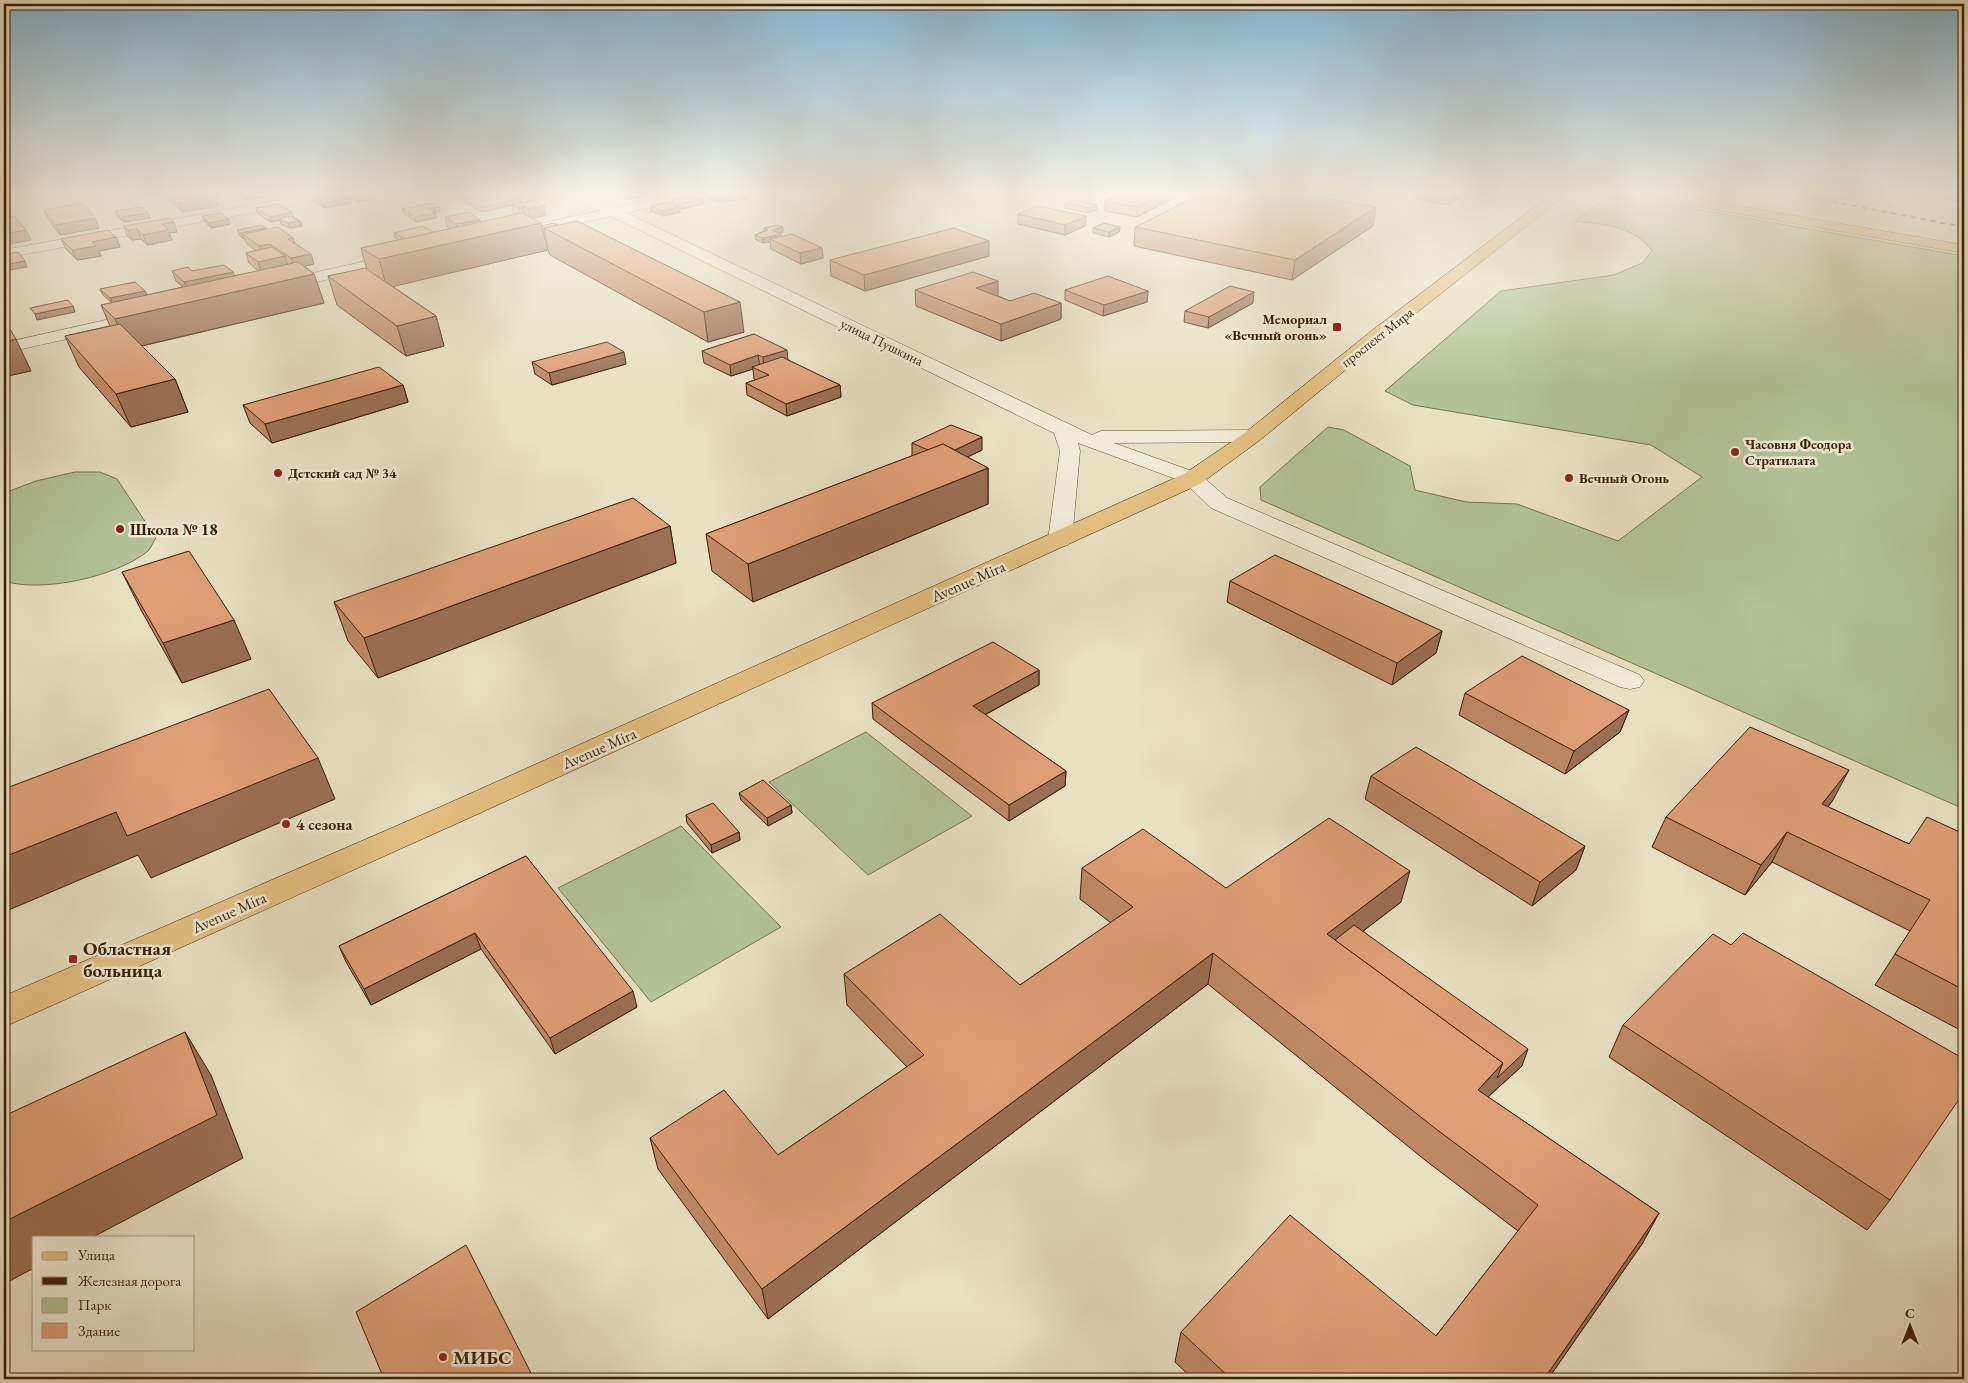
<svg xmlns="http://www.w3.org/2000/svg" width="1968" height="1383" viewBox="0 0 1968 1383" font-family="'EB Garamond',serif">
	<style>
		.green { fill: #b2c397; stroke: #76704e }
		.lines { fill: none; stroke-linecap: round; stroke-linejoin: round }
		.minor-casing { stroke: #654e34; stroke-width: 1 }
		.tertiary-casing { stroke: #654e34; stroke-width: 1 }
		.primary-casing { stroke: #391d04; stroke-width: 1 }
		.minor { fill: #f0ebd8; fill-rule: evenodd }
		.tertiary { fill: #f0ebd8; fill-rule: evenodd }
		.primary { fill: #e4c082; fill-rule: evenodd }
		.rail { stroke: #391d04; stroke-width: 2; stroke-dasharray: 5 5; stroke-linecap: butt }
		.wall { fill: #bf8865; stroke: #391d04 }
		.shaded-wall { fill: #9b6f53; stroke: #391d04 }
		.building { fill: #de9e76; stroke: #391d04 }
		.poi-dot { fill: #8f2418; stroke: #f0ebd8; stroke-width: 2 }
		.labels { text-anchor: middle; stroke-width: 5; stroke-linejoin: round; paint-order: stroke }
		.far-poi-label { font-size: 14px; font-weight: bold; fill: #391d04; stroke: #f0ebd8; text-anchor: start }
		.far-street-label { font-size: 14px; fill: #391d04; stroke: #f0ebd8 }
		.poi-label { font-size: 16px; font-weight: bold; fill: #391d04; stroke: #f0ebd8; text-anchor: start }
		.street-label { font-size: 16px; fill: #391d04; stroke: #f0ebd8 }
		.near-poi-label { font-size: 19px; font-weight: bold; fill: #391d04; stroke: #f0ebd8; text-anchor: start }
	</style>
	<rect width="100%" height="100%" fill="#e8e0c3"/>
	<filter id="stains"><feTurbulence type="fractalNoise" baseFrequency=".004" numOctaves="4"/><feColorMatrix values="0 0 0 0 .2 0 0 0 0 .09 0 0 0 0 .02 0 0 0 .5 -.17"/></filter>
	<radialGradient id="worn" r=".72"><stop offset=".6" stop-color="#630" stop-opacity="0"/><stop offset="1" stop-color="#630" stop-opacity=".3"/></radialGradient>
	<g class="green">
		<path d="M1609,194L1964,256V809L1261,500L1260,487L1328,427L1344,430L1410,466L1415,490L1466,502L1517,504L1618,541L1702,477L1651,445L1413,405L1385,391L1501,291L1614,275L1642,263L1652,251C1635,226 1603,224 1575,221Z"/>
		<path d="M75,472H100L117,479L156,538C153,542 151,548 148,551C116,577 42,593 4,581V493L36,481Z"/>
		<path d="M866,732L972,816L868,875L769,782Z"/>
		<path d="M681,826L781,927L651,1002L558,888Z"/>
	</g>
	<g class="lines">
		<defs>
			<g id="minor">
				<path d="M313,194H340L333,198L4,258V250Z"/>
				<path d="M677,194H701L694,198L520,236L513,232L520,228Z"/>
				<path d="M402,253L410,258L407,261L278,291L270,286L278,281Z"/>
				<path d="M146,311L152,312L154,316L152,320L4,353V343Z"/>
				<path d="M1192,473L1200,474L1227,498L1640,675L1644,681L1640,687L1630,689L1620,687L1211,508L1181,479L1184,474Z"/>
			</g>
			<path id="tertiary" d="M571,194H587L1092,435L1101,431L1253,430L1260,432L1263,436L1260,440L1253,442L1114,443L1200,474L1203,479L1200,484L1192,485L1078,443L1080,451L1072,540L1068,545L1060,547L1052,545L1048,540L1060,451L1054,433L572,197Z"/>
			<g id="primary">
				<path d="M1552,194H1567L1382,340L1260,440L1200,484L469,818L4,1027V996L447,804L1184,474L1246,432L1370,332Z"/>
				<path d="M1641,194H1669L1964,245V253L1648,198Z"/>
			</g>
		</defs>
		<use href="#minor" class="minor-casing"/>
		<use href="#tertiary" class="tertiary-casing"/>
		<use href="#primary" class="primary-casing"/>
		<use href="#minor" class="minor"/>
		<use href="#tertiary" class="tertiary"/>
		<use href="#primary" class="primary"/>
		<path class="rail" d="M1793,194L1964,227"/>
	</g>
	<g class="wall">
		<path d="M167,194H212L216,196L219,206L182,212L170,200Z"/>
		<path d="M239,194H281L247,200L240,196Z"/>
		<path d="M345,194H373L376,198L357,202L350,198L351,203L324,208L315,201L314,196Z"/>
		<path d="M454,194H502L483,197L486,199L544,206L546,215L532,218L542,226L744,332L708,342L550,255L548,250L392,286L436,316L444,346L406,356L337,305L328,276L367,270L361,248L399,240L395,238L394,233L434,232L450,229L447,227L445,217L480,220L481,222L515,215L514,214L512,205L482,212L467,204L466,200L463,201L454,195Z"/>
		<path d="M614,194H653L626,199Z"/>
		<path d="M706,194H744L746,199L720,202L706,197Z"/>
		<path d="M1121,194H1178V196L1137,217L1105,211V201Z"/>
		<path d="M1416,194H1465L1449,205L1415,199Z"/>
		<path d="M1860,194H1883L1881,197Z"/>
		<path d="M1924,194H1964V203L1923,195Z"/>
		<path d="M703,199V204L681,209L679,208L680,212L663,216L651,211L650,206L673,205L672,200Z"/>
		<path d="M1065,203L1097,205L1096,210L1088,213L1065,208Z"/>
		<path d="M439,207L440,211L434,213H435L436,218L416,222L403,213L402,209Z"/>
		<path d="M256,208L294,217H293L300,221L302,226L290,228L281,224L280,220L271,222L257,213Z"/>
		<path d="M44,210L99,228L60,235L48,219Z"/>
		<path d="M115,211L150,218L124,222L117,216Z"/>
		<path d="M1018,214L1085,226L1065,235L1018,224Z"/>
		<path d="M202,216L230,224L211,228L204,221Z"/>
		<path d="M124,226L177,232L169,233L172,240L147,245L141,239L132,240L127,236Z"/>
		<path d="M1373,226L1292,280L1134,246L1135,227Z"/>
		<path d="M1120,227L1119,232L1109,237L1093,233V228Z"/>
		<path d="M266,228V230L295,243L314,264L304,266L314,274L324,303L142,346L175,379L188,412L131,427L79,367L65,336L110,326L101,305L112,303L103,295L100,289L145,291L147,295L183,287L176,281L172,271H192L234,276L259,271L249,263L246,253L256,251L247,244L244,238H242L239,235L237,230Z"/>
		<path d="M764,228L783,232L779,233L781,234V237L822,248L823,258L801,264L771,249L770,242L763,243L756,240L755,235L764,231Z"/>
		<path d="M116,237L120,247L99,251L101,256L77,260L66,249L61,239Z"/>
		<path d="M989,256L865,291L831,276L830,260Z"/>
		<path d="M915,290L998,296L1010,301L1061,303V319L1001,341L916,306Z"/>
		<path d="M1065,290L1148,291L1147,302L1103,316L1065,300Z"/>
		<path d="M1253,303L1208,328L1184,322L1185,311Z"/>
		<path d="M754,334L788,360L840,385L841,397L787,416L747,395L746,383L756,380L754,379L753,369L731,376L704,363L702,351Z"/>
		<path d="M532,362L626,364L552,385L535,374Z"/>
		<path d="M403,385L408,402L272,443L250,423L243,405Z"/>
		<path d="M912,443L982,450L967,457L988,468V504L753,602L712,571L706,534L912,456Z"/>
		<path d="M670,526L676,563L378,678L348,641L334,602Z"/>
		<path d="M122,572L251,659L182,683L141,610Z"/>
		<path d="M1230,581L1442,631L1436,653L1392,685L1227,602Z"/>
		<path d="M1039,670V685L985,715L1066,771L1065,786L1009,821L873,719L872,703Z"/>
		<path d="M1465,693L1629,710L1620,732L1565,774L1459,715Z"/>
		<path d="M1371,776L1585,846L1576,870L1532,906L1365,799Z"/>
		<path d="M739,793L791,805L792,813L768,826L741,800Z"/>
		<path d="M1833,800L1828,807L1909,844L1964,834V1032L1875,985L1910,931L1772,862L1745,895L1652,847L1666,817Z"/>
		<path d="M686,815L739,832L740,840L712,853L687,823Z"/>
		<path d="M526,856L637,1007L555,1054L481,949L371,1005L346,962L339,946Z"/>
		<path d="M1082,868L1226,888L1401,902L1363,931L1522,1066L1488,1097L1659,1213L1642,1244L1548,1379H1193L1175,1362L1181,1332L1436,1336L1518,1231L1425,1160L1208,984L768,1319L658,1169L650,1138L778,1155L907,1067L847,1005L844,974L1020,985L1111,923L1080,899Z"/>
		<path d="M1731,945L1890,1200L1867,1230L1609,1057L1623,1025Z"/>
	</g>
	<g class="shaded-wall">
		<path d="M15,194H42L17,198Z"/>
		<path d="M244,194H281L247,200Z"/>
		<path d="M374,194L376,198L357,202L356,197Z"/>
		<path d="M476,194H502L467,200H465H466L463,201L462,196Z"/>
		<path d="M630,194H653L626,199V195Z"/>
		<path d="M746,194V199L720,202L719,198Z"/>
		<path d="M1164,194H1178V196L1137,217V207Z"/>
		<path d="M1451,194H1465L1449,205Z"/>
		<path d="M216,196L219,206L182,212L178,203Z"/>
		<path d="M350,198L351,203L324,208L323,203Z"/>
		<path d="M521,198L522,203L482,212L481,207Z"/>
		<path d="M703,199V204L681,209L680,204Z"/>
		<path d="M1097,205L1096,210L1088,213V208Z"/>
		<path d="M523,206L525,216L520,217L518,207Z"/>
		<path d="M544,206L546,215L530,219L528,209Z"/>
		<path d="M439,207L440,211L429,213L427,209Z"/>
		<path d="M679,207L680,212L663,216L662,211Z"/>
		<path d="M1376,207L1373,226L1292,280L1295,260Z"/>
		<path d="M292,212L294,217L281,220L279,219L280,220L271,222L270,217Z"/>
		<path d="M148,213L150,218L124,222L122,217Z"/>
		<path d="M435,213L436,218L416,222L415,217Z"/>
		<path d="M1086,216L1085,226L1065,235V225Z"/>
		<path d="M95,218L99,228L60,235L56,225Z"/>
		<path d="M228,219L230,224L211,228L209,223Z"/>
		<path d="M480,220L482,229L458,234L456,224Z"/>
		<path d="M300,221L302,226L290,228L288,223Z"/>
		<path d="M174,222L177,232L169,233L172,240L147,245L143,235L162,224Z"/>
		<path d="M541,223L545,240H546L548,250L387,288L379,259Z"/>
		<path d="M783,227V232L772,235V230Z"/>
		<path d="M1120,227L1119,232L1109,237V232Z"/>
		<path d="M266,228L267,233L243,234L244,238H242L241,233Z"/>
		<path d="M137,229L141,239L132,240L128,230Z"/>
		<path d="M26,230L31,240L4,245V234Z"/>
		<path d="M781,234L782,239H770V242L763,243V238Z"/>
		<path d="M116,237L120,247L99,251L101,256L77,260L72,250L92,242Z"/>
		<path d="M293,238L297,248L288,239Z"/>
		<path d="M989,241V256L865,291L864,275Z"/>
		<path d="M270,244L273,254L262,256L259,246Z"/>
		<path d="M822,248L823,258L801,264L800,253Z"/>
		<path d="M311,254L314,264L294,269L291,258Z"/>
		<path d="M285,256L288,267L261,272L258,262Z"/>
		<path d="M25,261L27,267L4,271V265Z"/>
		<path d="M233,272L237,282L189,293L184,282Z"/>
		<path d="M314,274L324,303L128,349L115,319Z"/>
		<path d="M998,281V297L976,288Z"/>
		<path d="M145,291L147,296L113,304L110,298Z"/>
		<path d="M1148,291L1147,302L1103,316L1104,305Z"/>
		<path d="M1254,292L1253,303L1208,328L1209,317Z"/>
		<path d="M740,302L744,332L708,342L704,312Z"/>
		<path d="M1061,303V319L1001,341V324Z"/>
		<path d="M73,306L75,312L37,320L35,314Z"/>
		<path d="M436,316L444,346L406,356L397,326Z"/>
		<path d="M16,339L31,371L4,377V342Z"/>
		<path d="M787,350L788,361L764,369L763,357Z"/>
		<path d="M624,352L626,364L552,385L549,373Z"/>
		<path d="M758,355L760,367H752L753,369L731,376L730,365Z"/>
		<path d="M175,379L188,412L131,427L116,394Z"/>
		<path d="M403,385L408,402L272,443L265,424Z"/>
		<path d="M840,385L841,397L787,416L786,404Z"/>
		<path d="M982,437V450L943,469V456Z"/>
		<path d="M988,468V504L753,602L748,564Z"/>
		<path d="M670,526L676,563L378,678L364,638Z"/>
		<path d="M234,620L251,659L182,683L163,643Z"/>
		<path d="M1442,631L1436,653L1392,685L1397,663Z"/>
		<path d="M1039,670V685L973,721V706Z"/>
		<path d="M1629,710L1620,732L1565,774L1574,751Z"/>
		<path d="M318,758L335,799L151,878L138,855L4,912V857L116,812Z"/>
		<path d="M1849,770L1833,800L1806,834L1822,804Z"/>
		<path d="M1066,771L1065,786L1009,821V805Z"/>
		<path d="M791,805L792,813L768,826L767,818Z"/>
		<path d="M739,832L740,840L712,853L711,845Z"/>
		<path d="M1787,832L1772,862L1745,895L1761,865Z"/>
		<path d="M1585,846L1576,870L1532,906L1540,882Z"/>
		<path d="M1410,871L1401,902L1332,955L1327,934Z"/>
		<path d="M475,933L481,949L371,1005L364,989Z"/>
		<path d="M1213,953L1208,984L768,1319L762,1289Z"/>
		<path d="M633,991L637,1007L555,1054L550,1038Z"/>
		<path d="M185,1032L211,1075L243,1158L93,1237H34V1268L4,1284V1222Z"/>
		<path d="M1528,1049L1522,1066L1491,1094L1466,1121L1478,1090L1503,1063Z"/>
		<path d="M1659,1213L1642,1244L1548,1379H1544Z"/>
	</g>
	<g class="building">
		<path d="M169,194H212L216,196L178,203Z"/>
		<path d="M330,194H344L350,198L323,203L314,196Z"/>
		<path d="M349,194H373L356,197Z"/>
		<path d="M458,194H476L462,196Z"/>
		<path d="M710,194H746L719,198Z"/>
		<path d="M1121,194H1164L1137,207L1105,201Z"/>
		<path d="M1201,194H1300L1376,207L1295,260L1135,227Z"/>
		<path d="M481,196L486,199L515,196L521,198L481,207L465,200Z"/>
		<path d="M694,196L703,199L680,204L672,200Z"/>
		<path d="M534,200L544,206L528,209L523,206L518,207L512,204Z"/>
		<path d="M1074,200L1097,205L1088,208L1065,203Z"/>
		<path d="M667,202L679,207L662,211L650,206Z"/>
		<path d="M83,203L95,218L56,225L44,210Z"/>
		<path d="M433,203L439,207L427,209L435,213L415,217L402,209Z"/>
		<path d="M278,204L292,212L270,217L256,208Z"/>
		<path d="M1038,206L1086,216L1065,225L1018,214Z"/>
		<path d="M141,207L148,213L122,217L115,211Z"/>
		<path d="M469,212L480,220L456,224L445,217Z"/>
		<path d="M221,213L228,219L209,223L202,216Z"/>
		<path d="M522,213L541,223L379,259L361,248Z"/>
		<path d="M14,216L26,230L4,234V218Z"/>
		<path d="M291,216L300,221L288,223L279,219Z"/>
		<path d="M169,218L174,222L162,224L168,230L143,235L137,229L128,230L124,226Z"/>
		<path d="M577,221L740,302L704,312L544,228Z"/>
		<path d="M553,223L558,225L544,228L546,240H545L542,226Z"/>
		<path d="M1104,223L1120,227L1109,232L1093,228Z"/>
		<path d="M262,225L266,228L241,233L237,230Z"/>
		<path d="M778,225L783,227L772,230L781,234L763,238L755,235L768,230L764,228Z"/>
		<path d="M422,226L434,232L405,239L394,233Z"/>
		<path d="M278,227L293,238L288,239L311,254L291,258L270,244L259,246L243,234Z"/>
		<path d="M954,228L989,241L864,275L830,260Z"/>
		<path d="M108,230L116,237L92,242L96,246L72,250L61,239Z"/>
		<path d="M792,234L822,248L800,253L770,239Z"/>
		<path d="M272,247L285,256L258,262L246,253Z"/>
		<path d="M18,252L25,261L4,265V255Z"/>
		<path d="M298,262L314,274L115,319L101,305Z"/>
		<path d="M224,265L233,272L184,282L172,271L188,267L192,271Z"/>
		<path d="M365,268L436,316L397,326L328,276Z"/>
		<path d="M973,272L998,281L976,288L1010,301L1034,293L1061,303L1001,324L915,290Z"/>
		<path d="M1108,276L1148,291L1104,305L1065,290Z"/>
		<path d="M135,282L145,291L110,298L100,289Z"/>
		<path d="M1230,286L1254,292L1209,317L1185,311Z"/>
		<path d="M68,300L73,306L35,314L30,308Z"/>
		<path d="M120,324L175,379L116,394L65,336Z"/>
		<path d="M8,326L16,339L4,342V327Z"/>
		<path d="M754,334L787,350L763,357L758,355L730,365L702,351Z"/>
		<path d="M607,342L624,352L549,373L532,362Z"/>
		<path d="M782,357L840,385L786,404L746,383L769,375L752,367Z"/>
		<path d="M379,367L403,385L265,424L243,405Z"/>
		<path d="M951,425L982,437L955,450L943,444L928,450L912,443Z"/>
		<path d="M943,444L988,468L748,564L706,534Z"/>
		<path d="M633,498L670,526L364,638L334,602Z"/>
		<path d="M189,551L234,620L163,643L122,572Z"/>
		<path d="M1275,555L1442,631L1397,663L1230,581Z"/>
		<path d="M993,642L1039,670L973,706L1066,771L1009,805L872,703Z"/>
		<path d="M1522,656L1629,710L1574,751L1465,693Z"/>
		<path d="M269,689L318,758L127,836L116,812L4,857V789Z"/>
		<path d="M1750,727L1849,770L1822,804L1909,844L1927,817L1964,834V990L1895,954L1930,900L1787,832L1761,865L1666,817Z"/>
		<path d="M1416,747L1585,846L1540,882L1371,776Z"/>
		<path d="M763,780L791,805L767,818L739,793Z"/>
		<path d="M713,803L739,832L711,845L686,815Z"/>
		<path d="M1329,818L1410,871L1327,934L1503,1063L1478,1090L1659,1213L1544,1379H1231L1181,1332L1290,1215L1436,1336L1538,1205L1436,1129L1213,953L762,1289L650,1138L724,1090L778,1155L924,1055L844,974L940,914L1020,985L1133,907L1082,868L1143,829L1226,888Z"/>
		<path d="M526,856L633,991L550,1038L475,933L364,989L339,946Z"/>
		<path d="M1354,925L1528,1049L1497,1078L1503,1063L1335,940Z"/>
		<path d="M1743,933L1964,1059V1092L1890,1200L1623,1025L1713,934L1731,945Z"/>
		<path d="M185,1032L217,1115L4,1222V1116Z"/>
		<path d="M466,1245L534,1379H384L356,1312Z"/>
	</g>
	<linearGradient id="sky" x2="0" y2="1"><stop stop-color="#88b7d5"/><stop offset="0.5" stop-color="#f5f1e4"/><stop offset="1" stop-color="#f5f1e4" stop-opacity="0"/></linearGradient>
	<rect width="1968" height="387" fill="url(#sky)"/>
	<g class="poi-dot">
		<rect x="1332" y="322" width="10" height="10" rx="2.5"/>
		<circle cx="1735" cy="452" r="5"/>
		<circle cx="278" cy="473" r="5"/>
		<circle cx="1569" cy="478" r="5"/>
		<circle cx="120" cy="529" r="5"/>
		<circle cx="286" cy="824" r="5"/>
		<rect x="68" y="954" width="10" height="10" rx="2.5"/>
		<circle cx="443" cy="1357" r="5"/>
	</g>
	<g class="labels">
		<g class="far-poi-label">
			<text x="1327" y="324" text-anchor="end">Мемориал<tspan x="1327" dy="16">«Вечный огонь»</tspan></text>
			<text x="1745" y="449">Часовня Феодора<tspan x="1745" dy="16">Стратилата</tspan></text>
			<text x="288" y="478">Детский сад № 34</text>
			<text x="1579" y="483">Вечный Огонь</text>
		</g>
		<g class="far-street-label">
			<text transform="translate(1377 337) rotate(-38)" y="5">проспект Мира</text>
			<text transform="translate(882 342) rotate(26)" y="5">улица Пушкина</text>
		</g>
		<g class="poi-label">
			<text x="130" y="535">Школа № 18</text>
			<text x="296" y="830">4 сезона</text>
		</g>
		<g class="street-label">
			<text transform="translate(968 581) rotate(-24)" y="6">Avenue Mira</text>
			<text transform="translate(599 748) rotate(-24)" y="6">Avenue Mira</text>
			<text transform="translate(229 912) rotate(-24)" y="6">Avenue Mira</text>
		</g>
		<g class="near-poi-label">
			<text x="83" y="955">Областная<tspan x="83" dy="22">больница</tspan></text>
			<text x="453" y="1364">МИБС</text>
		</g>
	</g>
	<rect width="1968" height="1383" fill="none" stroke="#e8e0c3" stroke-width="20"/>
	<rect x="5" y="5" width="1958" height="1373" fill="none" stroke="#391d04" stroke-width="2.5"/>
	<rect x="10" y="10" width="1948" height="1363" fill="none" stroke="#391d04"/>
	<rect x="32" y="1236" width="162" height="115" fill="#f0ebd8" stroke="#a79983"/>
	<rect x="42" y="1252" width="25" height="8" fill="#e4c082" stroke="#a79983"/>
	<text x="78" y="1260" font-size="15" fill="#391d04">Улица</text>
	<rect x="42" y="1277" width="25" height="8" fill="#391d04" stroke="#a79983"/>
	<text x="78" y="1286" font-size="15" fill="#391d04">Железная дорога</text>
	<rect x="42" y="1298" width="25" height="15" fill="#b2c397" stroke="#a79983"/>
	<text x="78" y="1310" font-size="15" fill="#391d04">Парк</text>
	<rect x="42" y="1323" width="25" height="15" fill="#de9e76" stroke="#a79983"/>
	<text x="78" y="1336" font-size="15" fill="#391d04">Здание</text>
	<g transform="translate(1910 1326)" stroke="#f0ebd8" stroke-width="4" paint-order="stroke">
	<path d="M0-4L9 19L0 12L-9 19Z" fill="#391d04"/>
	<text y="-8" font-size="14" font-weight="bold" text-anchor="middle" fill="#391d04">С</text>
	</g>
	<rect width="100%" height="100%" filter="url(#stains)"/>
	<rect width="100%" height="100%" fill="url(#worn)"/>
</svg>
